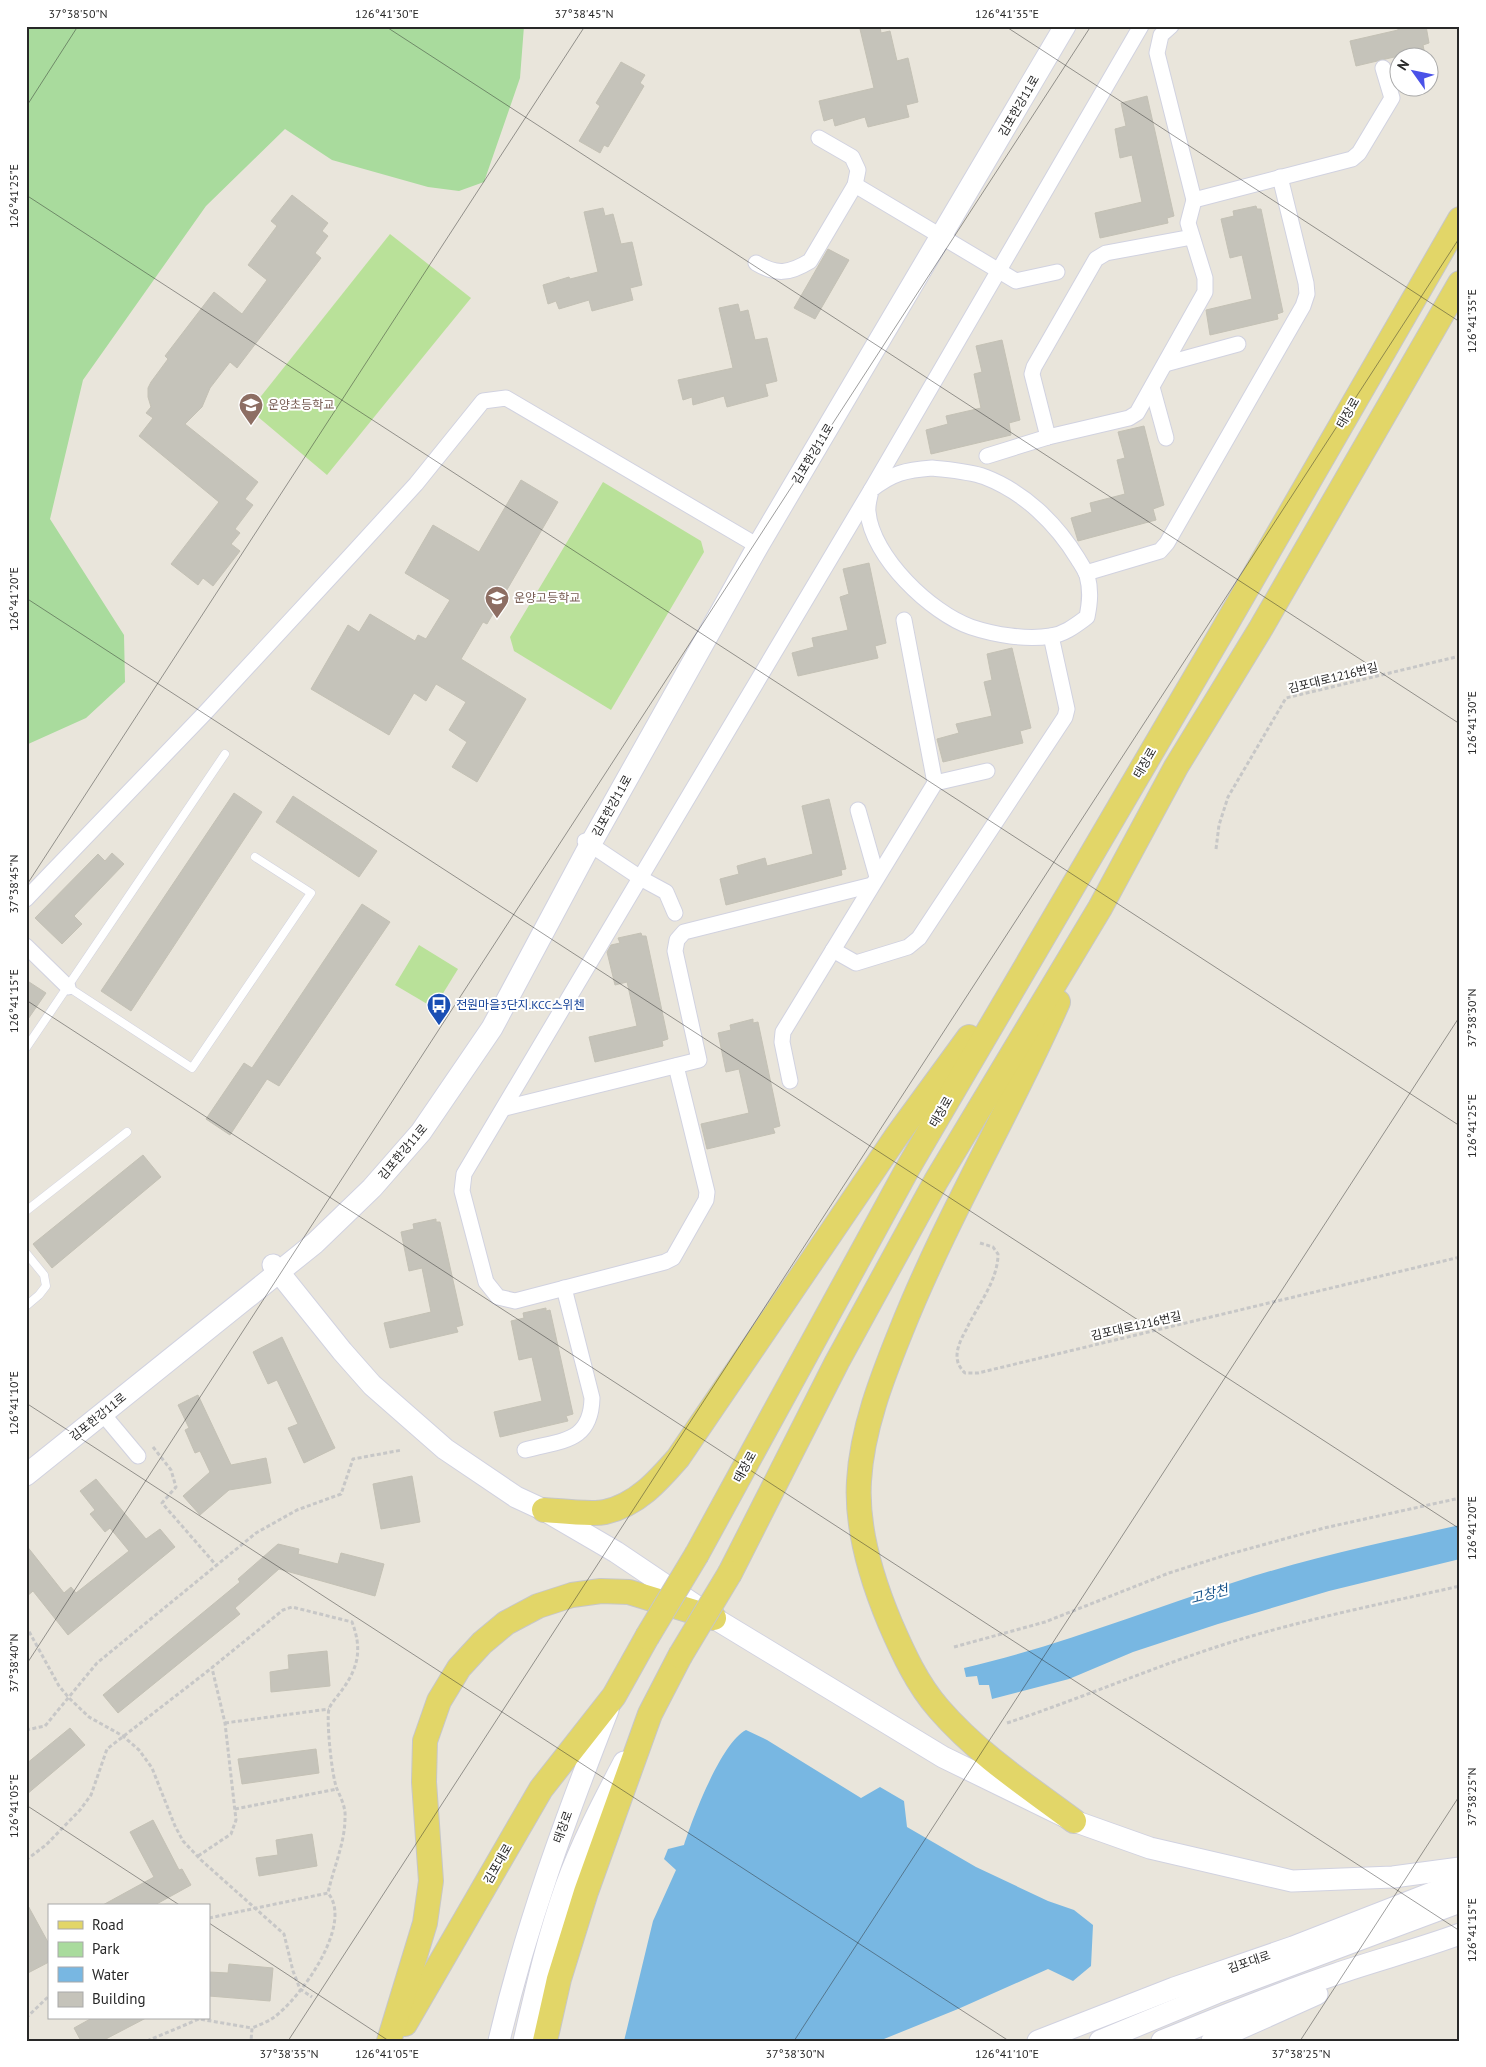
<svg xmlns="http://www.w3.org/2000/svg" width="1486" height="2067" viewBox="0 0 1486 2067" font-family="'PT Sans','Noto Sans KR',sans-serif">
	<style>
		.green { fill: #a9db9d }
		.pitch { fill: #b9e199 }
		.water { fill: #78b7e2 }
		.building { fill: #c5c3ba; stroke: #c4c1b5 }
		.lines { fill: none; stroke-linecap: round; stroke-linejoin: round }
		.lane-casing { stroke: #d1d2e0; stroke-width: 9 }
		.street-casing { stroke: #d1d2e0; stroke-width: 17 }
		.secondary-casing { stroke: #d1d2e0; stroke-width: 23 }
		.primary-casing { stroke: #c7c7c7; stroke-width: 26 }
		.path { stroke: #c7c7c7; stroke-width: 3; stroke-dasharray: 4 2.5; stroke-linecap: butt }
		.lane { stroke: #fff; stroke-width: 8 }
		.street { stroke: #fff; stroke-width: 15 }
		.secondary { stroke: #fff; stroke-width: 21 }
		.primary { stroke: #e2d668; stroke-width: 24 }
		.primary-bridge-casing { stroke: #c7c7c7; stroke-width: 26; stroke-linecap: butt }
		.primary-bridge { stroke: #e2d668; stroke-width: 24 }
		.ticks { fill: none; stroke: #282828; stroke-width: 1; stroke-opacity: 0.45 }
		.labels { text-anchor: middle; stroke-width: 4; stroke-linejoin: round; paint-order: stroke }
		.street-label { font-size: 12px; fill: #282828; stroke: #fff }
		.education-label { font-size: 12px; fill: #785e54; stroke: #fff; text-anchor: start }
		.transit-label { font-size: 12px; fill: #164399; stroke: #fff; text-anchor: start }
		.water-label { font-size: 14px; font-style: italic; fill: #1a558b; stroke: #fff }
		.neatline { fill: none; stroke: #282828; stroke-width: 2 }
		.ticks-label { font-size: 12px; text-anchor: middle; fill: #282828 }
	</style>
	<rect width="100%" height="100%" fill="#e9e5db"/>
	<path class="green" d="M26,26H524L520,78L484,182L459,191L428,187L332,160L285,129L206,206L83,380L50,519L124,635L125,682L86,718L26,745Z"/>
	<g class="pitch">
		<path d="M390,234L471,298L327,475L250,410Z"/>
		<path d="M603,482L701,541L704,552L611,710L514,651L510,637Z"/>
		<path d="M419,945L458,969L434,1008L395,985Z"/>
	</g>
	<g class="water">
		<path d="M1460,1525V1559L1329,1591L1218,1624L1133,1652L1069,1679L992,1699L989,1685H979L977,1676L966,1677L964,1668C1056,1647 1145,1611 1235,1582C1308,1558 1385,1542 1460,1525Z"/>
		<path d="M746,1730L767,1740L861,1798L880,1787L904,1801L907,1827L976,1867L1048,1901L1074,1910L1093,1925L1091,1966L1073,1981L1048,1969L958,2009L879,2041H624L653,1921L676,1870L664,1859L668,1849L684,1845C693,1817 721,1743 746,1730Z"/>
	</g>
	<g class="building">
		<path d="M872,26H880L881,33L890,31L897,61L908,58L918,102L906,105L909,117L868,127L865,117L835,126L833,118L824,121L819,101L874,88L860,29Z"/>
		<path d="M1398,26H1426L1429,43L1423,45L1424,50L1356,66L1350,41L1398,30Z"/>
		<path d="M621,62L645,75L640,83L644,86L608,147L604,145L600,153L579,141L600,106L596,103Z"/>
		<path d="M1147,96L1174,216L1167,218L1168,223L1100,238L1095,213L1142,202L1132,155L1120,158L1115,129L1126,126L1121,103Z"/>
		<path d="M292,195L328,223L322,231L328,236L315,253L321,258L237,368L230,362L210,388L202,407L185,424L258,482L245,499L253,505L235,529L240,533L231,544L240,551L213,586L203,578L198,585L171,564L219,502L139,436L153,418L146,413L151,407L148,397V388L151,382L168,359L165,356L214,292L242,314L267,280L248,265L277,226L271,221Z"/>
		<path d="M1256,206L1257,209H1261L1283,312L1277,314L1278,319L1210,335L1206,310L1252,299L1242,255L1230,258L1221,219L1234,216L1233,211Z"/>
		<path d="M603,208L605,216L613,214L621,244L632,242L642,285L630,288L633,300L592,311L589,300L559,309L556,301L548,304L543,285L569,277L570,279L598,272L584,212Z"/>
		<path d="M828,249L849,260L815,319L794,308Z"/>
		<path d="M738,304L740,312L748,310L755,340L767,338L777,381L765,384L768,396L727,407L724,396L693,405L692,397L683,400L678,380L733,368L719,308Z"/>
		<path d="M1002,340L1020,420L1009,423L1011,435L931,454L926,430L948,424L946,416L981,408L974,374L982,372L976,346Z"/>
		<path d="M1144,426L1164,505L1153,509L1156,520L1078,541L1071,518L1092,512L1090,503L1125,494L1117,460L1125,458L1118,432Z"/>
		<path d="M521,480L558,502L487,624L483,622L461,659L526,699L477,782L452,767L467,742L449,730L466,702L436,684L426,701L414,693L389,735L311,689L348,625L359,632L370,614L415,641L418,635L426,639L450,600L405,573L433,525L479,552Z"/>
		<path d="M869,563L886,643L875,646L878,658L798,676L792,653L814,647L812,638L848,630L840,597L849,594L843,569Z"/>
		<path d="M1012,648L1031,728L1020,731L1023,743L943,762L937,739L959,733L956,724L992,716L984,682L992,680L987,654Z"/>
		<path d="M234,793L262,812L131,1011L101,991Z"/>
		<path d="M293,796L377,851L359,877L276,822Z"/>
		<path d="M829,799L846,869L841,870L842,875L726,905L720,879L739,874L737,866L765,858L767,866L813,854L802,806Z"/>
		<path d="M112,853L124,864L74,916L82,924L62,944L35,918L98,854L105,861Z"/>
		<path d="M362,904L390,922L279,1086L267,1079L230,1135L206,1119L244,1063L252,1068Z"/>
		<path d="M641,933L642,936H646L668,1039L662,1041L663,1046L595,1062L589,1037L637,1026L627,982L615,985L607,952L611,945L620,943L618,938Z"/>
		<path d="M26,980L46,993L26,1022Z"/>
		<path d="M753,1019V1023L758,1022L780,1126L773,1128L775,1133L707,1149L701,1124L749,1113L739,1069L726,1072L718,1033L731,1030L730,1025Z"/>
		<path d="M143,1155L161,1177L52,1268L33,1244Z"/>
		<path d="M436,1219V1222H440L463,1325L456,1327L458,1332L390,1348L384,1323L431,1312L422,1268L409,1271L401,1232L414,1229L413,1224Z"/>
		<path d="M546,1308V1311L550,1310L573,1414L566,1416L568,1421L500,1437L494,1412L542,1401L532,1357L519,1360L511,1321L524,1318L523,1313Z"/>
		<path d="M282,1337L335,1448L304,1463L288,1428L298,1424L277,1380L268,1384L253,1352Z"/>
		<path d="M198,1395L231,1465L266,1458L271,1483L229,1490L200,1515L183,1496L210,1472L200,1451L195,1453L185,1430L189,1428L178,1405Z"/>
		<path d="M412,1476L420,1522L381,1529L373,1484Z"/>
		<path d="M96,1479L146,1539L160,1529L175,1547L68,1635L33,1591L26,1597V1545L64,1593L71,1587L76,1593L129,1551L110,1528L105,1532L90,1514L95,1510L80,1491Z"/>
		<path d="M278,1544L299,1549L298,1554L338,1564L341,1553L384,1564L375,1596L279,1569L235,1608L240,1614L118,1713L103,1695L240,1582L238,1579Z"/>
		<path d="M327,1651L330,1686L271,1692L270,1672L289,1669L288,1655Z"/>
		<path d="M70,1728L85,1745L26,1795V1764Z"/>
		<path d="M316,1749L319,1773L242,1784L238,1759Z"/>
		<path d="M153,1820L179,1870L182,1869L191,1885L153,1906H101L154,1877L130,1832Z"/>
		<path d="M312,1834L317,1866L259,1876L256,1858L278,1855L276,1840Z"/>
		<path d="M26,1902L49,1944V1962L26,1974Z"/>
		<path d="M229,1964L273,1968L270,2001L209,1996V1972L228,1973Z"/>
		<path d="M92,2018H146L102,2041H81L74,2028Z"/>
	</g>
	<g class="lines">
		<defs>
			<g id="lane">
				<path d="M68,987L192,1068L311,893L255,857"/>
				<path d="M26,1048L225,754"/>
				<path d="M26,1211L127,1132"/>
				<path d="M26,1253L44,1275L46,1286L39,1295L26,1306"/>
			</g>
			<g id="street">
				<path d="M1171,26L1161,35L1157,53L1194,200L1352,159L1359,153L1392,98L1383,68"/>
				<path d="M855,185L1016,281L1057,272"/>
				<path d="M756,263C776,275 789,274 810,261L855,185L858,170L852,157L819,138"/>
				<path d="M1165,364L1238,344"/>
				<path d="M1152,387L1166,438"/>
				<path d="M1048,437L1032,374L1034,367L1096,259L1106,253L1192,237"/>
				<path d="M987,456L1048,437L1129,418L1137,413L1205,292V278L1188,223L1194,200"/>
				<path d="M932,468C949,470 968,471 985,477C1024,492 1056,523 1078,559C1081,564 1085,570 1087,575C1091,590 1090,602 1087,617C1076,625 1065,634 1051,636C1026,640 995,635 971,627C931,613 872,557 868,512C867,505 870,497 871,490C892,473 906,470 932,468Z"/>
				<path d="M1086,573L1160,551L1167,543L1303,306L1307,294L1306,283L1280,177"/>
				<path d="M904,620L935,783"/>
				<path d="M858,810L877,877"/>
				<path d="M585,841L642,879L666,892L675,913"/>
				<path d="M26,899L204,714L351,555L416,484L483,401L506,398L758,546"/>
				<path d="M26,946L68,987"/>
				<path d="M833,950L856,963L908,947L919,938L1065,717L1067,709L1051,636"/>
				<path d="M676,1066L707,1192L706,1200L673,1258L665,1262L515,1301L498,1297L486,1282L462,1191L464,1174L871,490L1141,26"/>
				<path d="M790,1081L782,1042L783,1032L935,783L987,771"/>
				<path d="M505,1108L699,1060L675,951L677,940L684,932L872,885"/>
				<path d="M102,1413L138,1456"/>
				<path d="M525,1450C561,1440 591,1443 592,1398L564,1288"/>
			</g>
			<g id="secondary">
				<path d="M273,1265L342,1351L372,1385L445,1449L516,1497L544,1510L616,1552L714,1618L943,1757L1074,1821L1150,1848L1292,1881L1393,1877L1460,1868"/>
				<path d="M26,1475L315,1243L372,1188L421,1132L492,1028L590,845L758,546L1065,26"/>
				<path d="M499,2041C526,1925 565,1820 608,1710"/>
				<path d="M524,2041C536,1989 548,1936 566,1886C581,1844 603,1802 624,1762"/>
				<path d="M1038,2041L1174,1988L1293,1947L1460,1882"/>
				<path d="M1100,2041L1216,1993L1460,1902"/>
				<path d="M1162,2041C1220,2017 1277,1994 1336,1974C1377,1960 1419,1949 1460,1934"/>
				<path d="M1212,2041L1317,1994"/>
			</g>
			<g id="primary">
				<path d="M1058,1002C1009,1113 946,1218 901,1331C882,1378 862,1429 859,1481C856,1528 872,1580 890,1623C903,1653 917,1684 939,1709C978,1754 1027,1786 1074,1821"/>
				<path d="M544,1510C560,1511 591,1515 605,1512C637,1505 658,1481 678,1458L896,1137L969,1037"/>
				<path d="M697,1554L908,1168L1223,630L1460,219"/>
				<path d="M730,1573L837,1362L936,1181L1100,908L1176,767L1261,628L1460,283"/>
				<path d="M405,2024L541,1789L614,1696L647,1637"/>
				<path d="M389,2041L425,1923L431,1881L424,1782L425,1741L439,1701L459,1668L482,1643L506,1623L538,1606L572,1595L601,1591L629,1592L714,1618"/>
				<path d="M545,2041L559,1979L586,1892L650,1714L680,1656"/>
			</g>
		</defs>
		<use href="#lane" class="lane-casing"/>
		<use href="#street" class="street-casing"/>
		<use href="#secondary" class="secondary-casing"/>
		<use href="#primary" class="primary-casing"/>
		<g class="path">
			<path d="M1216,849L1219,825L1228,797L1286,698L1460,656"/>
			<path d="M980,1243L993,1247L998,1254C998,1281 977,1306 966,1330C962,1337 957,1347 957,1356C957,1363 960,1368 965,1373H978L1460,1257"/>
			<path d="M153,1447L171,1470L176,1487L162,1503L216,1565"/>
			<path d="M26,1626L59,1686L69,1698L89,1717L123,1736L139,1750L152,1768L175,1826L183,1841L201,1860L284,1934L293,1971L300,1989L312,1997"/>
			<path d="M954,1647L1045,1622L1169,1573L1226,1555L1324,1528L1460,1498"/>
			<path d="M225,1723L329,1709"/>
			<path d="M1007,1723C1076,1700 1142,1672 1210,1649C1291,1622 1376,1605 1460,1586"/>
			<path d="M26,1730L45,1726L97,1663L256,1533L297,1510L341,1494L353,1459L402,1450"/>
			<path d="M235,1809L337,1789"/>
			<path d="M198,1856L231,1834L236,1820L225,1723L212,1668"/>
			<path d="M26,1860L46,1845L80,1810L91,1795L107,1749L204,1674L283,1610L292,1607L352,1622C362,1648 359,1667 342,1690C338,1696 331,1703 329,1709C326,1720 332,1778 337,1789C341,1798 346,1808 345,1818C345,1843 333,1869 328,1893"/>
			<path d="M209,1918L328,1893C354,1924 301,1998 273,2018C267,2022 259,2025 252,2028"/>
			<path d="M26,2018L49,1996"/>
			<path d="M147,2041L199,2019L252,2028L251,2041"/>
		</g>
		<use href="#lane" class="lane"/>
		<use href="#street" class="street"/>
		<use href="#secondary" class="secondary"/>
		<use href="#primary" class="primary"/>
		<defs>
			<g id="primary-bridge">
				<path d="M647,1637L697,1554"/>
				<path d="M680,1656L730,1573"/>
			</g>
		</defs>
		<use href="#primary-bridge" class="primary-bridge-casing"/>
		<use href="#primary-bridge" class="primary-bridge"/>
	</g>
	<path class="ticks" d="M385,26L1460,724M1005,26L1460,322M26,107L78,26M26,195L1460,1126M26,598L1460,1529M26,886L585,26M26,1000L1460,1931M26,1403L1009,2041M26,1665L1091,26M26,1805L181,1906M209,1923L389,2041M288,2041L1460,237M794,2041L1460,1016M1300,2041L1460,1795"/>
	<defs>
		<symbol id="school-pin" viewBox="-11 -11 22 30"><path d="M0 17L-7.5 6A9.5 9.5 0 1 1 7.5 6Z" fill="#8d6e63" stroke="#fff"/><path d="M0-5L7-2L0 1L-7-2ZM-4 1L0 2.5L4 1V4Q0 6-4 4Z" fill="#fff"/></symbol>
		<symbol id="bus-pin" viewBox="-11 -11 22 30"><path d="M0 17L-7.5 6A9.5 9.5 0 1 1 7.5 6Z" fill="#1a4fb4" stroke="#fff"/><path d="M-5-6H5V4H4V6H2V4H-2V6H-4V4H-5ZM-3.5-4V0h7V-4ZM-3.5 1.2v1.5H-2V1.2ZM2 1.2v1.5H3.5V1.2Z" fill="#fff"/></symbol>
	</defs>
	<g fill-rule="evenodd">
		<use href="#school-pin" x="237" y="391" width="28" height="38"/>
		<use href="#school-pin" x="483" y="584" width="28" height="38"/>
		<use href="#bus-pin" x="425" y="991" width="28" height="38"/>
	</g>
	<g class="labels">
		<g class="street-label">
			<text transform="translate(1019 106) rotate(-60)" y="4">김포한강11로</text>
			<text transform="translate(1348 413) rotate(-60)" y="4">태장로</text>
			<text transform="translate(813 454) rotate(-59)" y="4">김포한강11로</text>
			<text transform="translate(1333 678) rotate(-14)" y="4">김포대로1216번길</text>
			<text transform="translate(1145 763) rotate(-60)" y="4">태장로</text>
			<text transform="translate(612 806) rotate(-61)" y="4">김포한강11로</text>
			<text transform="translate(941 1112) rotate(-60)" y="4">태장로</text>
			<text transform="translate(403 1152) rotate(-50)" y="4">김포한강11로</text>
			<text transform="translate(1136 1326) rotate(-13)" y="4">김포대로1216번길</text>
			<text transform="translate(98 1417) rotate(-39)" y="4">김포한강11로</text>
			<text transform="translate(745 1467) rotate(-61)" y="4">태장로</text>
			<text transform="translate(563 1827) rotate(-70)" y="4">태장로</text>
			<text transform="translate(498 1864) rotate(-60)" y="4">김포대로</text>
			<text transform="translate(1249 1962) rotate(-19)" y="4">김포대로</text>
		</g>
		<g class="education-label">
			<text x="268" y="409">운양초등학교</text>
			<text x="514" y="602">운양고등학교</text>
		</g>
		<g class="transit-label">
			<text x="456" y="1009">전원마을3단지.KCC스위첸</text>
		</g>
		<g class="water-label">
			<text transform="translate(1209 1594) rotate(-15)" y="5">고창천</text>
		</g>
	</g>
	<rect width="1486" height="2067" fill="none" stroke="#ffffff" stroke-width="55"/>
	<rect x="48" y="1904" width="162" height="115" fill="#ffffff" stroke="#a9a9a9"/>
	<rect x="58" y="1921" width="25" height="8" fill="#e2d668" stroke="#a9a9a9"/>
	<text x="92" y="1930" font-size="15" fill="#282828">Road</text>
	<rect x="58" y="1942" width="25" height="15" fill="#a9db9d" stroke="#a9a9a9"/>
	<text x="92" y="1954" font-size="15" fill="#282828">Park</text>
	<rect x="58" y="1967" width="25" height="15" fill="#78b7e2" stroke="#a9a9a9"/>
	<text x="92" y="1980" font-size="15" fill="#282828">Water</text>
	<rect x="58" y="1992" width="25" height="15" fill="#c5c3ba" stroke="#a9a9a9"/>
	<text x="92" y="2004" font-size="15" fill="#282828">Building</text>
	<g transform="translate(1414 72) rotate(303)"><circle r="24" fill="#ffffff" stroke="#a9a9a9"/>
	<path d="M0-4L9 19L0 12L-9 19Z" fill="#4a52e8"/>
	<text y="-8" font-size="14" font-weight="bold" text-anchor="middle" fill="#282828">N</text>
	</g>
	<rect x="28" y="28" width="1430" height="2012" class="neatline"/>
	<g class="ticks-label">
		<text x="78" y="18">37°38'50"N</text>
		<text x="387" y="18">126°41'30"E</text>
		<text x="584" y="18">37°38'45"N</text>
		<text x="1007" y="18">126°41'35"E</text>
		<text transform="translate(14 196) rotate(-90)" y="4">126°41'25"E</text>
		<text transform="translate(1472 321) rotate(-90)" y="4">126°41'35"E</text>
		<text transform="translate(14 599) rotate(-90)" y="4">126°41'20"E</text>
		<text transform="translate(1472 723) rotate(-90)" y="4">126°41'30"E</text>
		<text transform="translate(14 884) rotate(-90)" y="4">37°38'45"N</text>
		<text transform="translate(14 1001) rotate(-90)" y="4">126°41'15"E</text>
		<text transform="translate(1472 1018) rotate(-90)" y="4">37°38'30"N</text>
		<text transform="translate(1472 1126) rotate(-90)" y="4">126°41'25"E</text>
		<text transform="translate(14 1403) rotate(-90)" y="4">126°41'10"E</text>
		<text transform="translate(1472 1528) rotate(-90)" y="4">126°41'20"E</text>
		<text transform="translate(14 1663) rotate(-90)" y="4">37°38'40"N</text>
		<text transform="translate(1472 1797) rotate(-90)" y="4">37°38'25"N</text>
		<text transform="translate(14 1806) rotate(-90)" y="4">126°41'05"E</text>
		<text transform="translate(1472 1930) rotate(-90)" y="4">126°41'15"E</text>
		<text x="289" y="2058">37°38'35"N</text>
		<text x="387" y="2058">126°41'05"E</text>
		<text x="795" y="2058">37°38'30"N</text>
		<text x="1007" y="2058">126°41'10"E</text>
		<text x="1301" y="2058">37°38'25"N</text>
	</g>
</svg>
